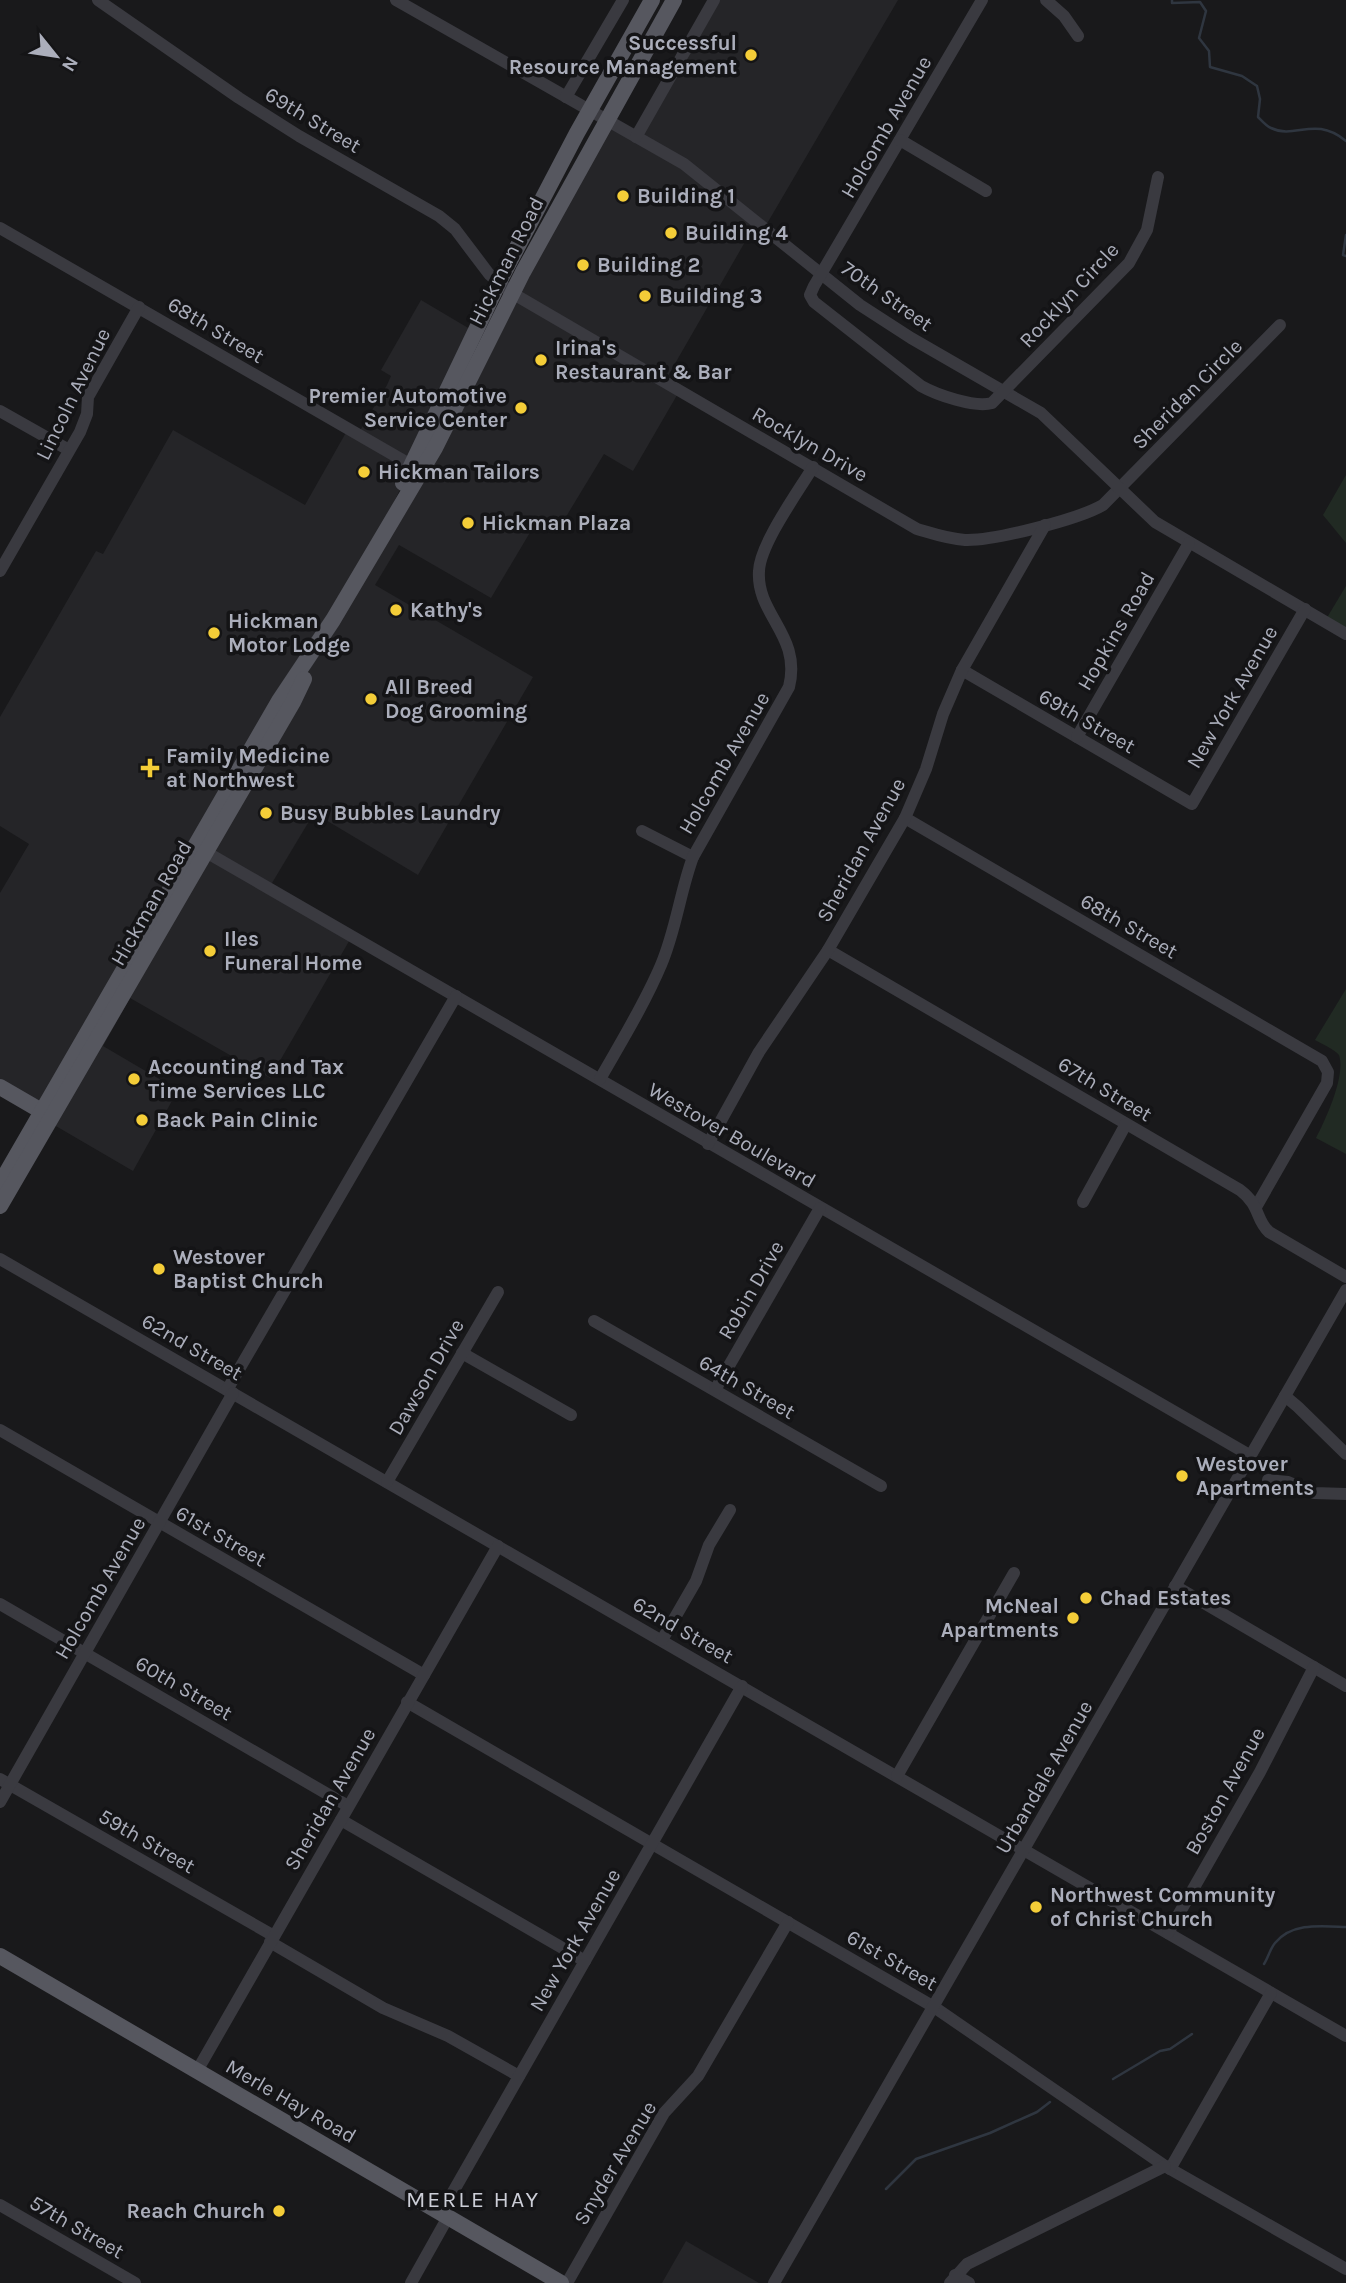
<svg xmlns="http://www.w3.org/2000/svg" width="1346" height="2283" viewBox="0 0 1346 2283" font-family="Karla,sans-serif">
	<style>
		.built { fill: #252528 }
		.green { fill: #212a23 }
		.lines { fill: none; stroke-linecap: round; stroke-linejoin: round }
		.stream { stroke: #2f3640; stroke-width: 2.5 }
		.minor { stroke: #3a3a40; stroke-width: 12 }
		.major { stroke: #56575f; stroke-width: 16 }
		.poi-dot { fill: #f4cd38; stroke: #141416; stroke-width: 2.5 }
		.labels { text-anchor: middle; stroke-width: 7; stroke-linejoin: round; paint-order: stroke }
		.poi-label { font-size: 21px; font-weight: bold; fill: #abaebb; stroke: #141416; text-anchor: start }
		.street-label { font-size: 21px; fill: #abaebb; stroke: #141416 }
		.neighbourhood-label { font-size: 23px; letter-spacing: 2px; fill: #ccced7; stroke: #141416 }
	</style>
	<rect width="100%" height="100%" fill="#19191b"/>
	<g class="built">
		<path d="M714,0H898L765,227L757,221L665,381L680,390L633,471L604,454L558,530L538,519L491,598L399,545L375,585L533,677L418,875L314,813L269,888L352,936L270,1078L130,998L103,1046L178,1090L133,1171L49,1122L293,702L318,653L41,1111L0,1087V893L29,844L0,826V717L96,551L103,554L173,430L305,505L348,429L358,434L387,385L391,376L381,370L421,300L475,332L393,504L606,120L636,137Z"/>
		<path d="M686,2241L759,2283H662Z"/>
	</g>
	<g class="green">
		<path d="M1346,475V543L1323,515Z"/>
		<path d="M1346,586V634L1325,621Z"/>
		<path d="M1346,989V1154L1316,1138C1326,1119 1346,1075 1339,1055C1334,1049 1322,1044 1315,1040Z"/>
	</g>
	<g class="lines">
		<g class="stream">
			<path d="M1172,0V3L1200,2L1206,11L1199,38L1209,51L1210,67L1242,76L1257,86L1260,99L1258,117C1261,120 1266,126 1271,128C1296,140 1314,115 1346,141"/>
			<path d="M1346,235L1343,255L1346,256"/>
			<path d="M1264,1964C1268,1958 1270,1949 1275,1943C1292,1922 1322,1926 1346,1927"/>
			<path d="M1113,2079L1160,2051L1170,2049L1192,2034"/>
			<path d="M886,2189L916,2159L990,2133L1037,2112L1050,2102"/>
		</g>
		<g class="minor">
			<path d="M98,0L239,98L299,136L439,216L455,229L489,274L512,293L917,529C934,534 948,539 965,540C994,541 1079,519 1103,505L1280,325"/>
			<path d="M396,0L684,164L860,305L911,338L1041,413L1155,522L1346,634"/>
			<path d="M982,0L814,286L810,295L814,302L921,386C937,395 975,408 992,403L1129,263L1147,230L1158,177"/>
			<path d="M1046,0L1064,16L1078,36"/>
			<path d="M566,97L623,0"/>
			<path d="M636,137L714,0"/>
			<path d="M900,140L986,191"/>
			<path d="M0,228L418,469"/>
			<path d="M0,411L69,450"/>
			<path d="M0,571L80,432L87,414L88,397L139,307"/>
			<path d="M962,670L1192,804L1305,609"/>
			<path d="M1077,737L1189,543"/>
			<path d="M905,818L1322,1061L1328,1072L1327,1083L1256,1207"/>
			<path d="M642,831L693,857"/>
			<path d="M199,848L1251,1456"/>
			<path d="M828,950L1240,1190C1261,1206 1255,1219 1269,1232L1346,1277"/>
			<path d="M600,1079C621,1042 644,1005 661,965C676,930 680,892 693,857L789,687C802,635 756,615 759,571C760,544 798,492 813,467"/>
			<path d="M708,1144L759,1052L828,950L905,818L926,769L943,714L962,670L1045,525"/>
			<path d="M1083,1202L1126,1124"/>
			<path d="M0,1259L1346,2036"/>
			<path d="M594,1321L881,1486"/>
			<path d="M462,1353L571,1415"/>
			<path d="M227,1390L456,996"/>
			<path d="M715,1390L820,1208"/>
			<path d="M1285,1396L1298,1407L1346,1454"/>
			<path d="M0,1430L424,1675"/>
			<path d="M1268,1480L1288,1482L1314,1493L1346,1494"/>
			<path d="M387,1482L498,1292"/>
			<path d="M1175,1586L1346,1686"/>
			<path d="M0,1604L348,1806"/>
			<path d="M662,1640L696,1581L709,1545L730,1510"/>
			<path d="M407,1702L934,2007L1165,2166L1346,2269"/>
			<path d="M897,1776L1014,1573"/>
			<path d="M0,1779L274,1936"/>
			<path d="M0,1802L233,1393"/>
			<path d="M341,1820L585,1961"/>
			<path d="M1168,1933L1260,1772L1314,1667"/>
			<path d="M270,1942L383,2008L448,2036L519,2076"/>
			<path d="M197,2071L498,1546"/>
			<path d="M1170,2169L1271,1993"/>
			<path d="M0,2205L135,2283"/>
			<path d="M441,2213L742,1686"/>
			<path d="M955,2275L969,2283"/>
			<path d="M411,2283L448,2217"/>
			<path d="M567,2283L664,2113L698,2076L788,1922"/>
			<path d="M774,2283L1346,1290"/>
			<path d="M950,2283L967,2264L1165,2166"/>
		</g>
		<g class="major">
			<path d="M403,483L499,282L577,133L652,0"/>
			<path d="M0,1087L50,1116"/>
			<path d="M0,1184L279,701L333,620L435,448L523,272L674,0"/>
			<path d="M0,1206L293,702L304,679"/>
			<path d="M0,1956L561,2283"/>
		</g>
	</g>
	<g class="poi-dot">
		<circle cx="751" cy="55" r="7"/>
		<circle cx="623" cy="196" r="7"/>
		<circle cx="671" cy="233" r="7"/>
		<circle cx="583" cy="265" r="7"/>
		<circle cx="645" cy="296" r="7"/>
		<circle cx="541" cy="360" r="7"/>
		<circle cx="521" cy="408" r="7"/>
		<circle cx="364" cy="472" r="7"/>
		<circle cx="468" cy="523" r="7"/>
		<circle cx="396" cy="610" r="7"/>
		<circle cx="214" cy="633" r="7"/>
		<circle cx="371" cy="699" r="7"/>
		<path d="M146.5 757.5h7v7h7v7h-7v7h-7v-7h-7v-7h7z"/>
		<circle cx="266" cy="813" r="7"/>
		<circle cx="210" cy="951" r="7"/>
		<circle cx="134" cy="1079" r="7"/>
		<circle cx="142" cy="1120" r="7"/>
		<circle cx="159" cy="1269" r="7"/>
		<circle cx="1182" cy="1476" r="7"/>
		<circle cx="1086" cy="1598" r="7"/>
		<circle cx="1073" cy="1618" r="7"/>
		<circle cx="1036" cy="1907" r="7"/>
		<circle cx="279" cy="2211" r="7"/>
	</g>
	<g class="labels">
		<g class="poi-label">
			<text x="737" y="50" text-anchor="end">Successful<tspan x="737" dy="24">Resource Management</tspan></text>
			<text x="637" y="203">Building 1</text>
			<text x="685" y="240">Building 4</text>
			<text x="597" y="272">Building 2</text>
			<text x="659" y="303">Building 3</text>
			<text x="555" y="355">Irina's<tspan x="555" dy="24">Restaurant &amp; Bar</tspan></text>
			<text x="507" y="403" text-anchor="end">Premier Automotive<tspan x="507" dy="24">Service Center</tspan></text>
			<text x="378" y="479">Hickman Tailors</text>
			<text x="482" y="530">Hickman Plaza</text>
			<text x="410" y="617">Kathy's</text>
			<text x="228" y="628">Hickman<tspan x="228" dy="24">Motor Lodge</tspan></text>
			<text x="385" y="694">All Breed<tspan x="385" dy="24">Dog Grooming</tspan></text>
			<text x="166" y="763">Family Medicine<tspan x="166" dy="24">at Northwest</tspan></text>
			<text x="280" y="820">Busy Bubbles Laundry</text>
			<text x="224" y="946">Iles<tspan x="224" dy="24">Funeral Home</tspan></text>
			<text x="148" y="1074">Accounting and Tax<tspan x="148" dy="24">Time Services LLC</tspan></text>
			<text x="156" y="1127">Back Pain Clinic</text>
			<text x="173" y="1264">Westover<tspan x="173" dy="24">Baptist Church</tspan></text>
			<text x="1196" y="1471">Westover<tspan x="1196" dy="24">Apartments</tspan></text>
			<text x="1100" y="1605">Chad Estates</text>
			<text x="1059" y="1613" text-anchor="end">McNeal<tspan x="1059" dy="24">Apartments</tspan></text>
			<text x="1050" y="1902">Northwest Community<tspan x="1050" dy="24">of Christ Church</tspan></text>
			<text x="265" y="2218" text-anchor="end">Reach Church</text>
		</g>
		<g class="street-label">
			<text transform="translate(313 120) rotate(31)" y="7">69th Street</text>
			<text transform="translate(886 127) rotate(-60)" y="7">Holcomb Avenue</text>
			<text transform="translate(506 261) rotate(-63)" y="7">Hickman Road</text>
			<text transform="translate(1069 295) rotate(-47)" y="7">Rocklyn Circle</text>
			<text transform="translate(887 296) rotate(35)" y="7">70th Street</text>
			<text transform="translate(216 330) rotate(31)" y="7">68th Street</text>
			<text transform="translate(73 394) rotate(-64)" y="7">Lincoln Avenue</text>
			<text transform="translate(1187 394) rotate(-45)" y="7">Sheridan Circle</text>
			<text transform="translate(810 444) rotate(30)" y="7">Rocklyn Drive</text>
			<text transform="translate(1116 631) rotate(-60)" y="7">Hopkins Road</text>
			<text transform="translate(1232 697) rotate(-60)" y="7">New York Avenue</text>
			<text transform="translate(1087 721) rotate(30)" y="7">69th Street</text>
			<text transform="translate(724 763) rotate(-60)" y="7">Holcomb Avenue</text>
			<text transform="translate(861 850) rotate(-61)" y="7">Sheridan Avenue</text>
			<text transform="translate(151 903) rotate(-60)" y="7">Hickman Road</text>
			<text transform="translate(1129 926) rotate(30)" y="7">68th Street</text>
			<text transform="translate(1105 1089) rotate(31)" y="7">67th Street</text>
			<text transform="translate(732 1135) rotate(30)" y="7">Westover Boulevard</text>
			<text transform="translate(751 1290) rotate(-60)" y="7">Robin Drive</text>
			<text transform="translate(192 1347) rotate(30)" y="7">62nd Street</text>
			<text transform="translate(426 1377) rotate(-60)" y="7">Dawson Drive</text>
			<text transform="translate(747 1387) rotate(30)" y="7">64th Street</text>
			<text transform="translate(221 1536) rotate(30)" y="7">61st Street</text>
			<text transform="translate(100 1588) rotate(-60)" y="7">Holcomb Avenue</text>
			<text transform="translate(683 1630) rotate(30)" y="7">62nd Street</text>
			<text transform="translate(184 1688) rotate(30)" y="7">60th Street</text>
			<text transform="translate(1044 1777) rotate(-60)" y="7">Urbandale Avenue</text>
			<text transform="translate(1225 1791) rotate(-61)" y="7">Boston Avenue</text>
			<text transform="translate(330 1799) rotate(-60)" y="7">Sheridan Avenue</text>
			<text transform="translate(147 1841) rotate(30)" y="7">59th Street</text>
			<text transform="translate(575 1940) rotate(-60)" y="7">New York Avenue</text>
			<text transform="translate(892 1960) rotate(30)" y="7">61st Street</text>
			<text transform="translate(291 2101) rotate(30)" y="7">Merle Hay Road</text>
			<text transform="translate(615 2163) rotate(-59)" y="7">Snyder Avenue</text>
			<text transform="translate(77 2227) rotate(30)" y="7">57th Street</text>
		</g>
		<g class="neighbourhood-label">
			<text x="473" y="2207">MERLE HAY</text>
		</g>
	</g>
	<g transform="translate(56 56) rotate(120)" stroke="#141416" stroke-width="5" paint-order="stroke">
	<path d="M0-5L12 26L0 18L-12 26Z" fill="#abaebb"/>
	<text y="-10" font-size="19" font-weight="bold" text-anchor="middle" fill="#abaebb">N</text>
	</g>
</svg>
